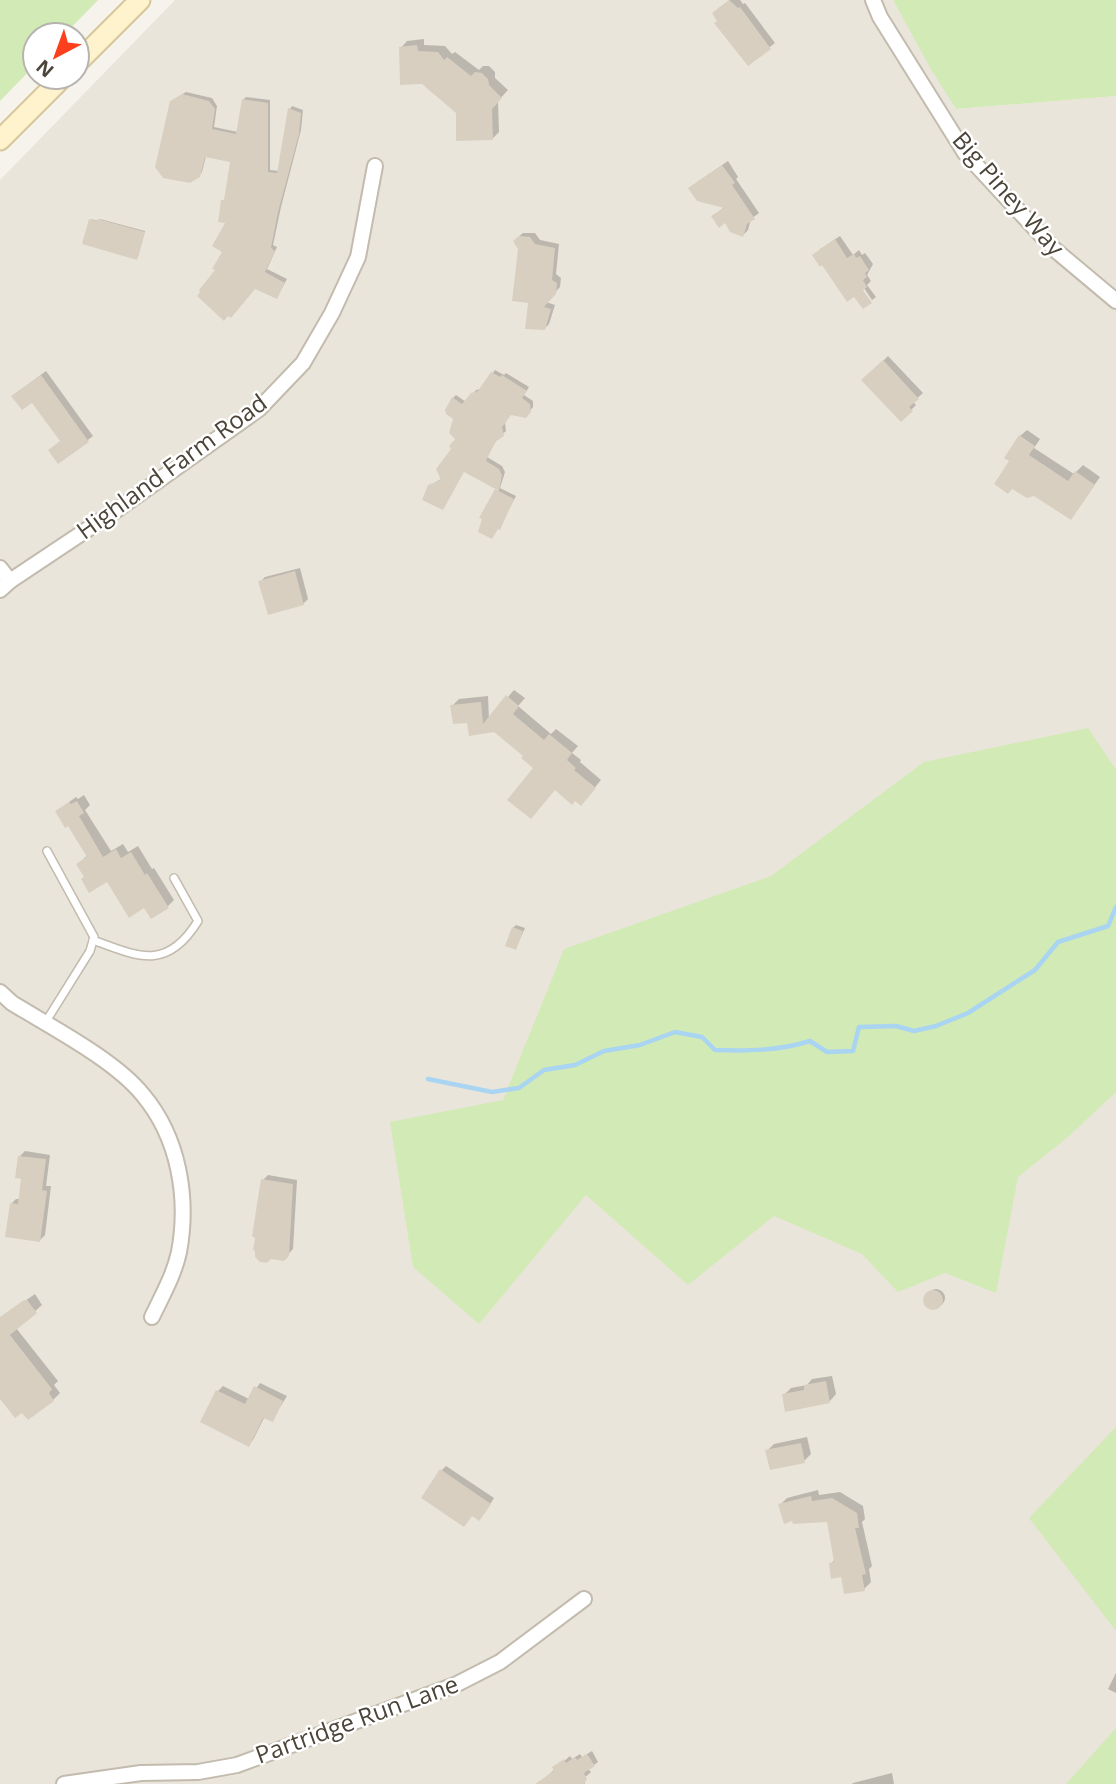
<svg xmlns="http://www.w3.org/2000/svg" width="1116" height="1784" viewBox="0 0 1116 1784" font-family="'Open Sans',sans-serif">
	<style>
		.residential { fill: #eae5da }
		.green { fill: #d2eab5 }
		.shadow { fill: #0003 }
		.lines { fill: none; stroke-linecap: round; stroke-linejoin: round }
		.stream { stroke: #a9d4f2; stroke-width: 4.5 }
		.building { fill: #d8cfc1 }
		.service-casing { stroke: #c2bbae; stroke-width: 10 }
		.minor-casing { stroke: #c2bbae; stroke-width: 18 }
		.secondary-casing { stroke: #d6c79b; stroke-width: 23 }
		.service { stroke: #fff; stroke-width: 7 }
		.minor { stroke: #fff; stroke-width: 14 }
		.secondary { stroke: #fff3cd; stroke-width: 19 }
		.labels { text-anchor: middle; stroke-width: 5; stroke-linejoin: round; paint-order: stroke }
		.street-label { font-size: 24px; fill: #4b4439; stroke: #fff }
	</style>
	<rect width="100%" height="100%" fill="#f6f3ec"/>
	<path class="residential" d="M175,0H893L956,109L1116,96V1784H0V180Z"/>
	<g class="green">
		<path d="M0,0H98L64,35H35V65L0,101Z"/>
		<path d="M893,0H1116V96L956,109L932,71Z"/>
		<path d="M1088,728L1116,770V1092L1068,1137L1018,1177L996,1293L945,1273L898,1292L862,1254L774,1216L688,1285L586,1195L479,1324L413,1267L390,1122L503,1100L564,949L771,876L924,762Z"/>
		<path d="M1116,1427V1631L1029,1518Z"/>
		<path d="M1116,1728V1784H1066Z"/>
	</g>
	<g class="shadow">
		<path d="M730,0H740L743,4L745,3L775,43L749,63L719,8Z"/>
		<path d="M424,39V45L445,46L452,54L455,52L479,70L483,66H489L495,72V78L508,90L498,101L499,132L492,139L457,113L401,48L407,41Z"/>
		<path d="M186,92L212,98L217,106L214,127L238,132L243,100L246,97L270,100V170L279,171L290,109L292,106L303,110L301,130L281,207L273,245L277,247L267,269L287,279L277,297L256,287L248,297L217,270L224,252L227,222L223,201L226,198L232,161L206,156L202,172L199,175L172,101Z"/>
		<path d="M728,161L738,177L736,179L759,213L751,219L748,230L743,235L718,212L726,206L696,183Z"/>
		<path d="M91,219L99,221L100,219L145,231L138,257Z"/>
		<path d="M523,233H535L540,240L559,244L556,274L561,278L560,287L546,302L555,305L549,324L544,329L529,301L517,238Z"/>
		<path d="M840,236L853,255L859,250L862,255L865,253L873,264L867,275L871,281L867,285L876,297L872,300L860,282L819,250Z"/>
		<path d="M888,356L923,393L913,402L916,405L901,420L864,380Z"/>
		<path d="M495,370L504,375L506,373L529,387L524,395L533,401V407L526,416L511,413L505,423L506,431L497,439L487,457L502,466L505,472L500,488L516,496L499,528L498,489L465,470L429,486L443,478L458,439L453,398L456,395L466,402L476,390L481,389Z"/>
		<path d="M46,371L93,436L59,462L62,440L32,400L19,391Z"/>
		<path d="M1027,430L1040,439L1034,448L1074,474L1083,465L1100,477L1071,518L1011,460L1020,436Z"/>
		<path d="M300,568L308,599L303,604L260,582L265,577Z"/>
		<path d="M514,690L525,698L518,706L551,734L556,729L578,746L572,753L581,760L580,762L601,780L587,797L555,789L526,755L495,730L468,722L452,706L459,699L488,696L489,719Z"/>
		<path d="M84,795L90,805L85,810L111,851L123,844L128,852L138,846L152,869L154,868L174,900L167,907L145,906L108,880L86,877L78,864L88,855L69,823L57,811L76,797L78,799Z"/>
		<path d="M516,925L525,928L516,948L513,928Z"/>
		<path d="M25,1151L50,1155L46,1186H51L45,1235L40,1240L11,1204L16,1199H20L23,1177L20,1156Z"/>
		<path d="M268,1175L297,1180L293,1249L284,1259L263,1180Z"/>
		<circle cx="936" cy="1298" r="9"/>
		<path d="M35,1294L42,1305L16,1328L58,1381L54,1385L60,1393L53,1400L23,1410L0,1397V1318Z"/>
		<path d="M832,1376L836,1394L830,1401L784,1395L791,1388L807,1385L812,1379Z"/>
		<path d="M260,1383L287,1396L272,1420L265,1416L253,1440L248,1445L202,1422L218,1391L223,1386L249,1399Z"/>
		<path d="M807,1437L811,1454L804,1461L767,1451L774,1444Z"/>
		<path d="M446,1466L494,1498L484,1514H472L442,1470Z"/>
		<path d="M818,1490L819,1495L840,1492L863,1506L865,1519L862,1522L872,1566L869,1569L871,1582L864,1589L842,1575L831,1564L835,1559L828,1520L780,1505L787,1498Z"/>
		<path d="M1116,1673V1693L1108,1689Z"/>
		<path d="M592,1751L598,1762L588,1769L591,1772L583,1779L585,1784H538L570,1756L572,1759L580,1754L582,1757Z"/>
		<path d="M892,1773L894,1784H852L853,1783Z"/>
	</g>
	<g class="lines">
		<path class="stream" d="M428,1079L492,1092L519,1088L544,1070L575,1065L604,1051L640,1045L675,1032L702,1037L715,1050C748,1051 778,1051 810,1041L827,1052L853,1051L859,1027L896,1026L914,1031L936,1026L968,1013L1035,970L1058,942L1108,926L1116,907"/>
	</g>
	<g class="building">
		<path d="M729,0L738,8L740,7L771,49L748,66L714,23L717,21L712,13Z"/>
		<path d="M417,45L418,51L438,52L444,60L447,57L471,76L475,72L482,73L488,79L489,85L502,98L492,109L493,140L456,141V113L422,84L400,85L399,47Z"/>
		<path d="M182,94L209,101L215,109L212,129L236,134L242,99L268,103V172L277,173L288,108L301,113L299,134L278,212L271,248L275,251L265,272L285,283L277,299L255,289L231,318L228,316L224,321L197,296L200,292L199,290L215,270L212,269L222,252L212,246L225,223L218,222L221,200H224L230,162L205,157L200,177L190,183L163,178L155,167L170,101Z"/>
		<path d="M722,165L735,183L732,185L755,219L747,224L743,237L730,232L725,223L719,228L711,216L724,208L697,201L688,188Z"/>
		<path d="M89,219L97,221L98,219L145,232L137,260L82,244Z"/>
		<path d="M519,236L530,237L535,244L555,248L552,280L557,283L556,294L544,307L551,309L545,330L525,329L528,303L512,301L518,249L513,241Z"/>
		<path d="M835,239L847,258L854,254L856,258L860,256L869,270L865,273L867,277L863,280L867,287L863,290L872,303L863,309L854,297L847,302L822,265L820,267L812,255Z"/>
		<path d="M883,360L919,399L909,407L913,411L901,422L861,380Z"/>
		<path d="M491,372L500,377L502,375L527,391L522,398L530,404L531,412L526,418L511,415L502,427L504,436L495,442L486,461L499,469L502,475L499,491L464,472L443,510L422,500L428,485L441,480L436,469L451,449L449,446L455,439L449,433L453,419L446,414L445,410L452,397L462,404L471,393L478,391Z"/>
		<path d="M41,375L89,442L58,464L48,450L60,441L32,403L22,410L11,396Z"/>
		<path d="M1019,435L1035,446L1029,455L1068,481L1075,471L1095,485L1071,520L1034,496L1027,498L1012,489L1008,494L994,484L1009,461L1004,458Z"/>
		<path d="M495,489L514,499L500,530L498,529L492,539L478,532L482,519L479,518Z"/>
		<path d="M295,571L304,605L268,615L258,581Z"/>
		<path d="M506,695L519,706L513,714L544,740L549,734L572,753L567,760L576,768L574,770L596,788L581,806L575,801L572,805L555,790L531,819L507,800L533,768L521,758L523,756L494,732L469,736L467,723L453,724L450,705L481,702L483,724Z"/>
		<path d="M77,801L84,813L79,816L103,857L116,849L121,858L131,852L145,875L147,873L169,908L151,919L144,908L129,918L107,882L89,893L81,879L84,877L76,864L87,857L68,826L65,828L55,811L69,802L71,804Z"/>
		<path d="M512,927L523,931L516,950L505,946Z"/>
		<path d="M18,1156L46,1159L42,1190L47,1191L40,1242L5,1237L10,1203L18,1204L21,1179L15,1178Z"/>
		<path d="M261,1179L293,1184L289,1256L284,1261L271,1259L267,1263L260,1262L255,1257V1251L253,1250L255,1238L252,1236Z"/>
		<circle cx="933" cy="1300" r="10"/>
		<path d="M24,1300H27L37,1313L10,1335L52,1389L49,1393L54,1401L28,1420L22,1413L15,1418L0,1399V1317Z"/>
		<path d="M826,1381L830,1403L785,1412L782,1394L804,1390V1385Z"/>
		<path d="M254,1386L283,1401L273,1422L263,1418L249,1447L200,1422L216,1390L245,1404Z"/>
		<path d="M801,1443L805,1463L770,1470L765,1450Z"/>
		<path d="M440,1469L491,1504L479,1521L472,1516L464,1527L421,1498Z"/>
		<path d="M811,1496L812,1501L832,1498L857,1513L859,1528H855L866,1574L862,1575L865,1591L844,1594L841,1577L831,1579L829,1563L834,1562L827,1522L793,1524L792,1521L784,1524L778,1504Z"/>
		<path d="M587,1754L595,1766L584,1773L587,1779L584,1784H535L554,1771L552,1767L564,1759L566,1763L575,1757L577,1760Z"/>
	</g>
	<g class="lines">
		<defs>
			<g id="service">
				<path d="M93,940C139,957 167,971 198,921L174,878"/>
				<path d="M45,1023L90,951L94,937L47,851"/>
			</g>
			<g id="minor">
				<path d="M873,0L880,17L965,153L1054,249L1116,301"/>
				<path d="M0,568L10,581"/>
				<path d="M0,590L10,581L118,509L259,409L303,363L332,313L358,257L375,166"/>
				<path d="M0,992L12,1003C51,1027 115,1060 143,1095C179,1138 189,1198 179,1252C174,1275 162,1296 152,1317"/>
				<path d="M64,1784L141,1773L198,1772L237,1765L455,1685L500,1662L584,1599"/>
			</g>
			<g id="secondary">
				<path d="M77,63L140,0"/>
				<path d="M0,140L63,77"/>
			</g>
		</defs>
		<use href="#service" class="service-casing"/>
		<use href="#minor" class="minor-casing"/>
		<use href="#secondary" class="secondary-casing"/>
		<use href="#service" class="service"/>
		<use href="#minor" class="minor"/>
		<use href="#secondary" class="secondary"/>
	</g>
	<g class="labels">
		<g class="street-label">
			<text transform="translate(1008 194) rotate(49)" y="8">Big Piney Way</text>
			<text transform="translate(172 467) rotate(-36)" y="8">Highland Farm Road</text>
			<text transform="translate(357 1720) rotate(-20)" y="8">Partridge Run Lane</text>
		</g>
	</g>
	<g transform="translate(56 56) rotate(221)"><circle r="33" fill="#ffffff" stroke="#b7b4b0" stroke-width="2"/>
	<path d="M0-5L12 26L0 18L-12 26Z" fill="#fc3f1d"/>
	<text y="-10" font-size="19" font-weight="bold" text-anchor="middle" fill="#4b4439">N</text>
	</g>
</svg>
